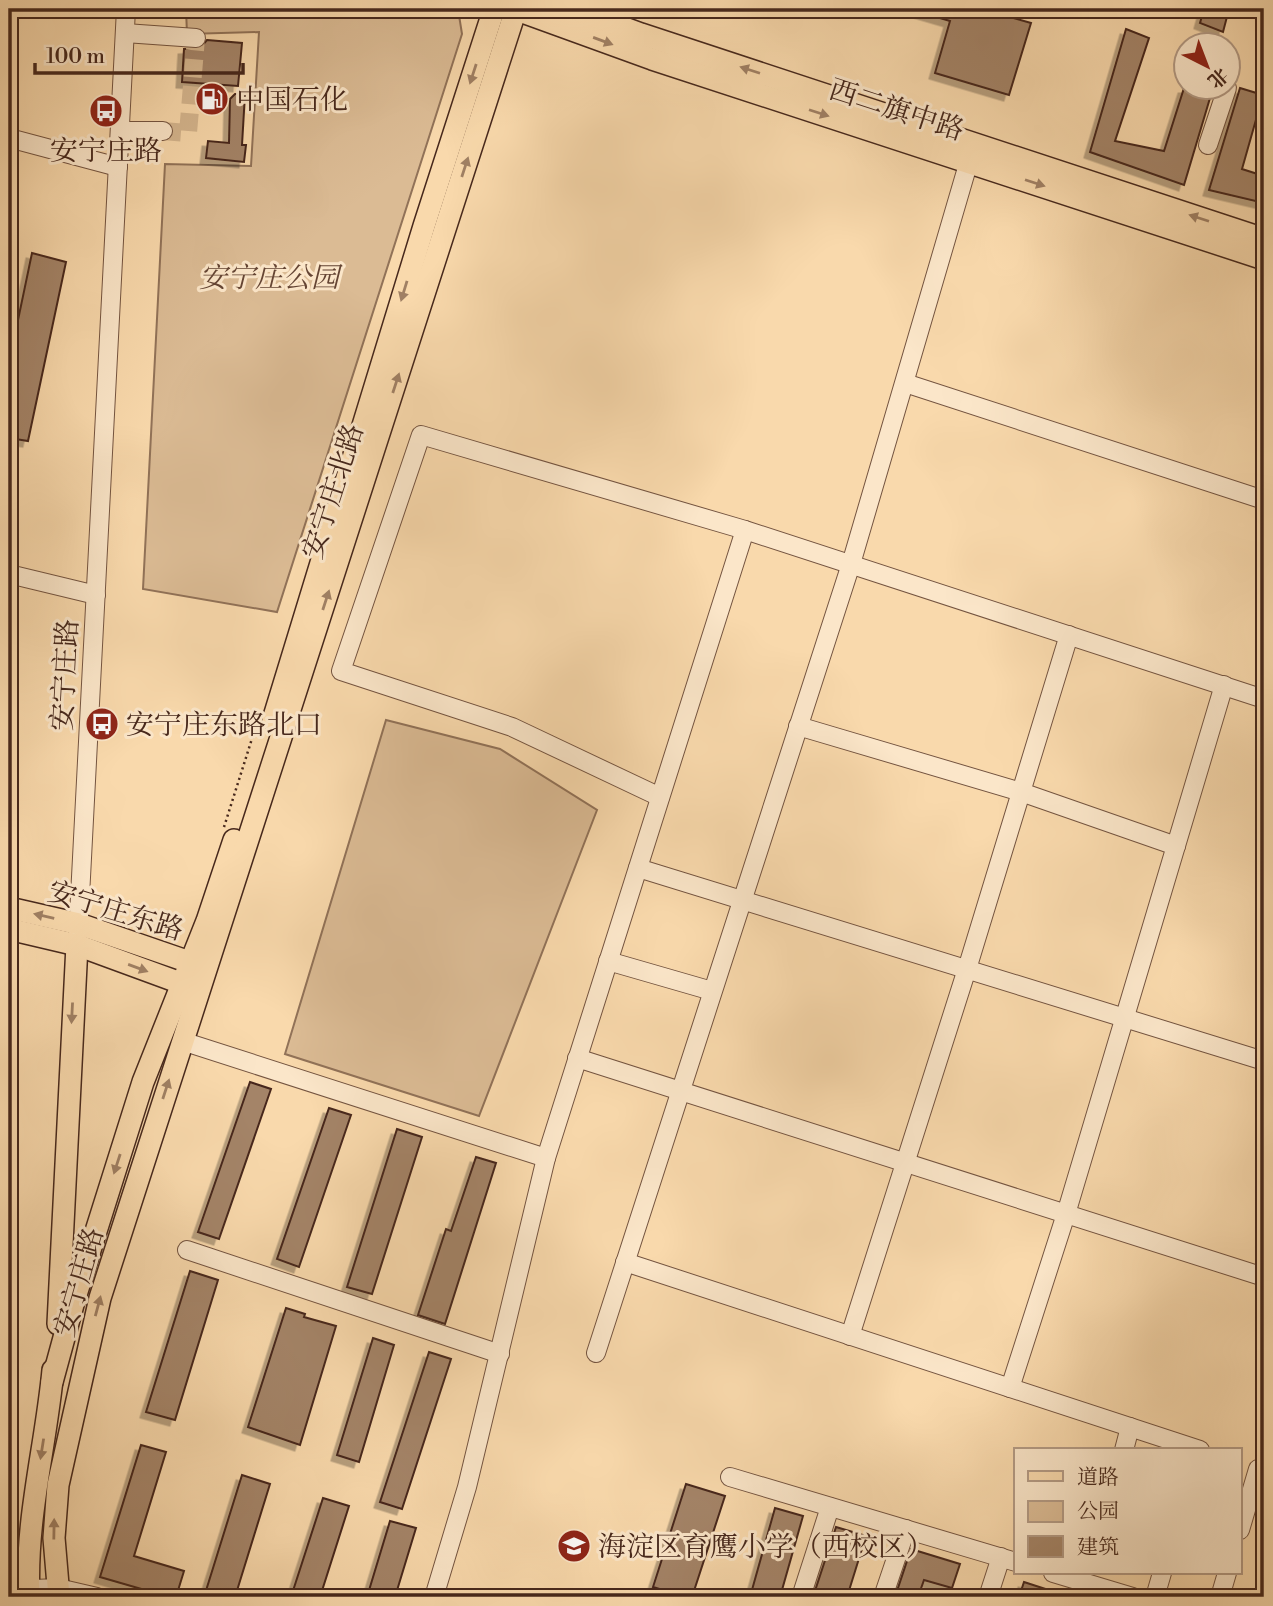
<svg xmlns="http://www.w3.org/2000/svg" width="1273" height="1606" viewBox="0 0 1273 1606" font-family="'Libre Bodoni','Noto Serif SC',serif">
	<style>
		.green { fill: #dbbb94; stroke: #917258; stroke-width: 2 }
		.building { fill: #a48467; stroke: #47281c; stroke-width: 2; filter: url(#shadow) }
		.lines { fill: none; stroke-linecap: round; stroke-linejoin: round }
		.minor-tunnel { stroke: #d5b68f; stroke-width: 18; stroke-dasharray: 18 9; stroke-linecap: butt }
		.minor-casing { stroke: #745440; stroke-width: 20 }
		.major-casing { stroke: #47281c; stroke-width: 24 }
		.path { stroke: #47281c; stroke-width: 2.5; stroke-dasharray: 2 3.5; stroke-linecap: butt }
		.minor { stroke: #fbe6c9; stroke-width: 18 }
		.major { stroke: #f9d9ac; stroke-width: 21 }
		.oneway { fill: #a08064 }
		.labels { text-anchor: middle; stroke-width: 6; stroke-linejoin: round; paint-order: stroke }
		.poi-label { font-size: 28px; fill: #47281c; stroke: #fbe6c9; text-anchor: start }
		.street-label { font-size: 28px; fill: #47281c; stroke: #fbe6c9 }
		.park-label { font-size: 28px; font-style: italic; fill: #654534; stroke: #fbe6c9 }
	</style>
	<defs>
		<filter id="shadow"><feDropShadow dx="-5.5" dy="5.5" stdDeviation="0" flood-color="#0004"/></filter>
	</defs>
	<rect width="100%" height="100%" fill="#f9d9ac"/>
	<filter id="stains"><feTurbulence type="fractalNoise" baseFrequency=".00286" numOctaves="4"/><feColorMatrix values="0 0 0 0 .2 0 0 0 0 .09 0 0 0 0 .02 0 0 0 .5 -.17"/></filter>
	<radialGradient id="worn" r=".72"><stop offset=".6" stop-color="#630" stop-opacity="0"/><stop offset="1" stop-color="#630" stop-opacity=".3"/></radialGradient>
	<g class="green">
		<path d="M186,9H458L462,34L277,612L143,589L165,164L251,166L259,32L187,34Z"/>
		<path d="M386,720L500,749L597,810L479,1116L285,1054Z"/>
	</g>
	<g class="building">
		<path d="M919,9H981L1031,23L1009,95L935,73L950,21L919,12Z"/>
		<path d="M1204,9H1229L1223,32L1200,23Z"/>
		<path d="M1126,29L1149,38L1115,141L1164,151L1184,88H1213L1184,185L1090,152Z"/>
		<path d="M207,40L242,43L238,86L182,82L184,49L200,48Z"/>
		<path d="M1240,88L1263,95L1242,169L1264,176V203L1209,190Z"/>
		<path d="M235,94H245L242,145H246L244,162L206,158L208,141L229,143L230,99Z"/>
		<path d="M32,253L66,262L28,441L9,438V363Z"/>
		<path d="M250,1082L271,1089L219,1239L198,1232Z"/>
		<path d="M329,1108L351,1115L299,1267L277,1259Z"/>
		<path d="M397,1129L422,1137L372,1294L347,1287Z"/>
		<path d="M476,1157L496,1163L445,1324L418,1315L446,1229L451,1231Z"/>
		<path d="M190,1271L218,1280L175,1420L146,1412Z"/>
		<path d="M286,1308L305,1314L304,1317L336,1326L300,1445L248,1427Z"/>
		<path d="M373,1338L394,1345L359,1462L337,1455Z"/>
		<path d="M429,1352L451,1359L402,1509L380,1502Z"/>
		<path d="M141,1445L166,1452L134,1556L184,1571L176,1597H169L100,1577Z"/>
		<path d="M242,1475L270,1484L235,1597H204Z"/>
		<path d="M686,1484L725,1496L692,1597H685L653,1587Z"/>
		<path d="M323,1498L349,1506L320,1597H291Z"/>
		<path d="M775,1508L803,1516L780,1597H750Z"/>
		<path d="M390,1521L416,1528L395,1597H367Z"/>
		<path d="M836,1527L866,1536L847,1597H813Z"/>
		<path d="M911,1549L960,1564L952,1588L924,1580L918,1597H895Z"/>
		<path d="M1024,1582L1064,1595V1597H1019Z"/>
	</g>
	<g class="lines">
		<path class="minor-tunnel" d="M163,131L188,133L196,38"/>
		<defs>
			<g id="minor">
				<path d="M125,33L196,38"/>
				<path d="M120,131H163"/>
				<path d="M9,138L118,167"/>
				<path d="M1208,145L1227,88"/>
				<path d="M905,383L1264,500"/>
				<path d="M9,574L96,595"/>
				<path d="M798,726L1021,792L1176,846"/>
				<path d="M660,797L512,727L341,671L421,435L745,530L1264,699"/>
				<path d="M638,868L1264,1061"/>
				<path d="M78,935L126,9"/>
				<path d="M608,961L712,991"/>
				<path d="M182,1041L546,1158"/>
				<path d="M577,1058L1264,1277"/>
				<path d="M187,1250L500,1354"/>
				<path d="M625,1262L1200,1450"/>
				<path d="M850,1336L967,969L1069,635"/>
				<path d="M596,1353L851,564L969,161"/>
				<path d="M1010,1388L1066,1214L1224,685"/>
				<path d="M1124,1450L1130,1427"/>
				<path d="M730,1477L1016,1562"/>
				<path d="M1240,1530L1258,1469"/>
				<path d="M1053,1573L1133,1597"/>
				<path d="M9,1590L58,1588L97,1597"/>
				<path d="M434,1597L467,1487L546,1158L745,530"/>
				<path d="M801,1597L830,1507"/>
				<path d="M883,1597L906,1529"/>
				<path d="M988,1597L1001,1557"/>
				<path d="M1155,1597L1162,1573"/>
				<path d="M1220,1597L1227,1573"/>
			</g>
			<g id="major">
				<path d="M514,9L652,59L1264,259"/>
				<path d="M573,9L641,34L1264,239"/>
				<path d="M273,720L424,226L494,9"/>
				<path d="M9,908L79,924L204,967"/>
				<path d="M9,929L77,945L197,989"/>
				<path d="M58,1324L77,945"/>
				<path d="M52,1382L74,1301L143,1082L207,921L234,840"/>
				<path d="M29,1597C25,1520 46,1446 53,1370"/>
				<path d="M59,1597L54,1538L58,1485L100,1298L516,9"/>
			</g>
		</defs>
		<use href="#minor" class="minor-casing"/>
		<use href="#major" class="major-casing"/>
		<path class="path" d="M224,827L256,726"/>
		<use href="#minor" class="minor"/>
		<use href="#major" class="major"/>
	</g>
	<defs><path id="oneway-solid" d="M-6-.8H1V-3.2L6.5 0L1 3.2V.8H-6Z" transform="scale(1.75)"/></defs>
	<g class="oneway">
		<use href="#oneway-solid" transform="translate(603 41) rotate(20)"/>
		<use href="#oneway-solid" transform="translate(750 70) rotate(-162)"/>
		<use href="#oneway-solid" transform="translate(473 74) rotate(108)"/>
		<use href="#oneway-solid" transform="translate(819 113) rotate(18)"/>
		<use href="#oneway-solid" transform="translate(465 167) rotate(-72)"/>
		<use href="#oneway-solid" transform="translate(1035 183) rotate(18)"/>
		<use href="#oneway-solid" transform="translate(1199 218) rotate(-162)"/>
		<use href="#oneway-solid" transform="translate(404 291) rotate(107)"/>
		<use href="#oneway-solid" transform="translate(396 383) rotate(-72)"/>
		<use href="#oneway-solid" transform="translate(326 600) rotate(-72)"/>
		<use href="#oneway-solid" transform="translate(44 916) rotate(-167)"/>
		<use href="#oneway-solid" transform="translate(138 968) rotate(20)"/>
		<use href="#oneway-solid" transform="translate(72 1013) rotate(93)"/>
		<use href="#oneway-solid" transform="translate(166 1089) rotate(-72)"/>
		<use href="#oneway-solid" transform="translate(117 1164) rotate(108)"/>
		<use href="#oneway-solid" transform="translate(98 1306) rotate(-75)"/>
		<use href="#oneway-solid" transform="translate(42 1449) rotate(99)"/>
		<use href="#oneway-solid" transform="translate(54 1529) rotate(-89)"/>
	</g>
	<defs>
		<symbol id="fuel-disc" viewBox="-11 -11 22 22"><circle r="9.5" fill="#8f2418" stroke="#fbe6c9"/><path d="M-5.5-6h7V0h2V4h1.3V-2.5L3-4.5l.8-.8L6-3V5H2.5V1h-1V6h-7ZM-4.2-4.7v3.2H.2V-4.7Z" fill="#fff"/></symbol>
		<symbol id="bus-disc" viewBox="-11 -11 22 22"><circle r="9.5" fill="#8f2418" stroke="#fbe6c9"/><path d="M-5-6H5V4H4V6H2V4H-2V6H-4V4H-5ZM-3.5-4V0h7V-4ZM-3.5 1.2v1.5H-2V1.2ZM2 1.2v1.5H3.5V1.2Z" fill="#fff"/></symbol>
		<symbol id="school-disc" viewBox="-11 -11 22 22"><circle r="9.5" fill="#8f2418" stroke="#fbe6c9"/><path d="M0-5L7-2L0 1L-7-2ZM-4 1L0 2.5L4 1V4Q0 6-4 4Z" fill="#fff"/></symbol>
	</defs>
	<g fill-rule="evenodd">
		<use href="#fuel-disc" x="193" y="80" width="38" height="38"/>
		<use href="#bus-disc" x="87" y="92" width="38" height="38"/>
		<use href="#bus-disc" x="83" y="705" width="38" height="38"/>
		<use href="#school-disc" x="555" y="1527" width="38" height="38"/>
	</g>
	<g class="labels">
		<g class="poi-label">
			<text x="236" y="109">中国石化</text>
			<text x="106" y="160" text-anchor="middle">安宁庄路</text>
			<text x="126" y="734">安宁庄东路北口</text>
			<text x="598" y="1556">海淀区育鹰小学（西校区）</text>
		</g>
		<g class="street-label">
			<text transform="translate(897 109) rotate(18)" y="10">西二旗中路</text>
			<text transform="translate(332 491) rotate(-72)" y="10">安宁庄北路</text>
			<text transform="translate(64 675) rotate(-87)" y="10">安宁庄路</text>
			<text transform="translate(116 910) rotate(17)" y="10">安宁庄东路</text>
			<text transform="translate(78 1282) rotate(-74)" y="10">安宁庄路</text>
		</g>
		<g class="park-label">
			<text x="269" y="287">安宁庄公园</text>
		</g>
	</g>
	<rect width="1273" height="1606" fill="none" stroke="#f9d9ac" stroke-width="35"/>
	<rect x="10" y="10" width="1252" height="1585" fill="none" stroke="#47281c" stroke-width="3.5"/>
	<rect x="18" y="18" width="1238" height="1571" fill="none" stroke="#47281c" stroke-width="2"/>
	<rect x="1014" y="1448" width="228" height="126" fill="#fbe6c9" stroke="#b39a84" stroke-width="2"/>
	<rect x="1028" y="1471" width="35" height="10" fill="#f9d9ac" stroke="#b39a84" stroke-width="2"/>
	<text x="1077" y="1484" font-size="21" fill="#47281c">道路</text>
	<rect x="1028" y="1501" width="35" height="21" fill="#dbbb94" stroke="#b39a84" stroke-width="2"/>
	<text x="1077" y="1518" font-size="21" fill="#47281c">公园</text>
	<rect x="1028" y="1536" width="35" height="21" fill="#a48467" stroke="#b39a84" stroke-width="2"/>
	<text x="1077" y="1554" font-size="21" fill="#47281c">建筑</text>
	<g transform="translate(1207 66) rotate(138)"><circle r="33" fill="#fbe6c9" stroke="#b39a84" stroke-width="2"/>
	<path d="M0-5L12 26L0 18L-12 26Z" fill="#8f2418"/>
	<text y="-10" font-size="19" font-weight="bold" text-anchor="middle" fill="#47281c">北</text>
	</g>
	<path d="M35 63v10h208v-10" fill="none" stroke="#47281c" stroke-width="3.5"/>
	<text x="46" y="63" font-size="21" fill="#47281c" stroke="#fbe6c9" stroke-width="5" paint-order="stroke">100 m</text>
	<rect width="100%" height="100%" filter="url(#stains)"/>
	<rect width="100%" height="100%" fill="url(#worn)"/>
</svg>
